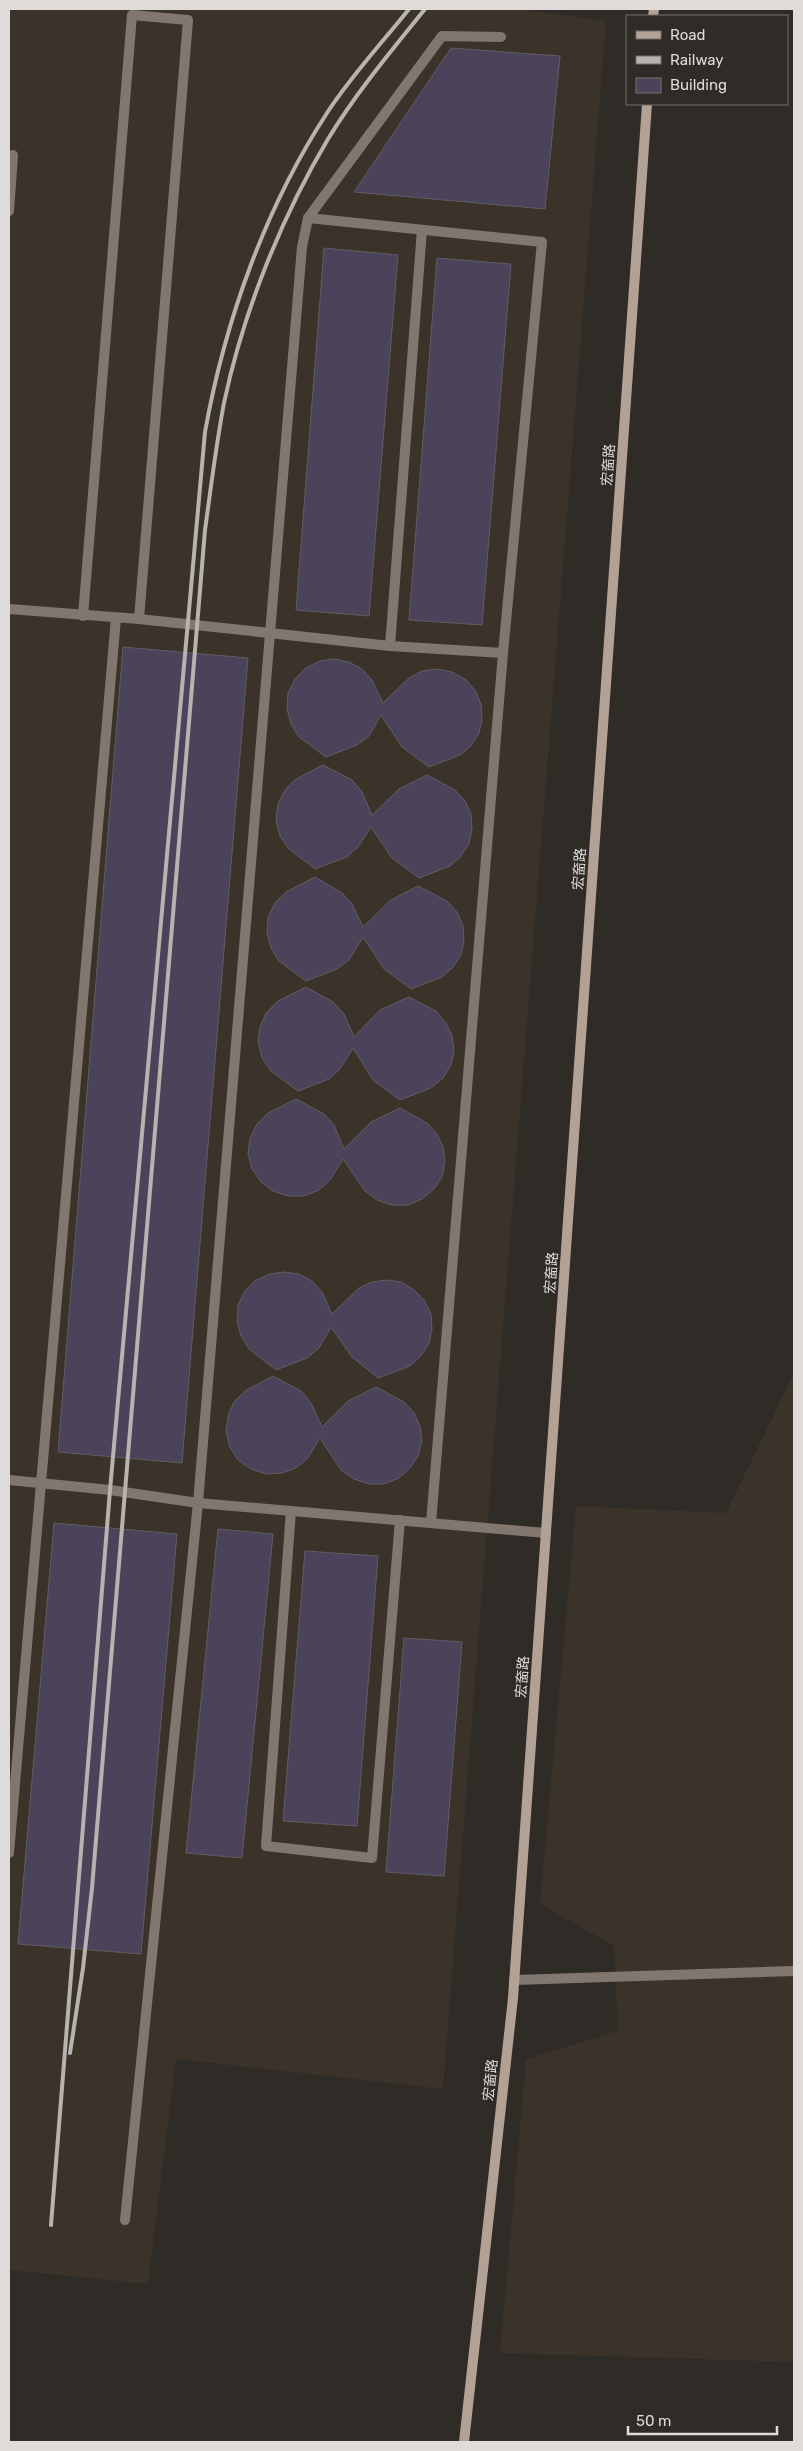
<svg xmlns="http://www.w3.org/2000/svg" width="803" height="2451" viewBox="0 0 803 2451" font-family="Rubik,'Noto Sans SC',sans-serif">
	<style>
		.built { fill: #3b3329 }
		.building { fill: #4a435a; stroke: #605e65 }
		.lines { fill: none; stroke-linecap: round; stroke-linejoin: round }
		.street { stroke: #82776f; stroke-width: 10 }
		.secondary { stroke: #b4a196; stroke-width: 10 }
		.rail { stroke: #b6b3b0; stroke-width: 4 }
		.labels { text-anchor: middle; stroke-width: 4; stroke-linejoin: round; paint-order: stroke }
		.street-label { font-size: 14px; fill: #dedbd8; stroke: #2f2b26 }
	</style>
	<rect width="100%" height="100%" fill="#2f2b26"/>
	<g class="built">
		<path d="M9,9H519L606,21L443,2089L176,2059L148,2284L9,2270Z"/>
		<path d="M794,1373V2362L500,2353L526,2059L618,2031L614,1946L540,1904L576,1506L726,1513Z"/>
	</g>
	<g class="building">
		<path d="M451,48L560,56L545,209L354,192Z"/>
		<path d="M324,248L398,255L369,616L296,610Z"/>
		<path d="M437,258L511,264L482,625L409,620Z"/>
		<path d="M123,647L248,658L182,1463L58,1452Z"/>
		<path d="M334,659L349,662L362,669L372,680L383,703L409,678L422,671L437,669L452,672L465,679L475,690L481,704L482,719L479,733L471,746L460,755L429,767L402,747L381,715L369,736L357,745L326,757L299,737L291,724L287,709L288,693L295,679L306,668L320,661Z"/>
		<path d="M323,765L352,780L362,792L372,815L399,789L427,775L455,790L465,801L471,814L472,829L469,844L461,856L450,866L419,878L392,858L371,827L358,847L347,857L315,869L289,849L280,836L276,820L278,804L285,790L296,779Z"/>
		<path d="M315,877L342,893L352,904L363,927L391,900L418,886L447,901L457,912L463,926L464,940L461,955L453,967L442,977L411,989L384,969L363,937L349,960L337,969L306,981L279,961L271,948L267,933L268,917L275,903L286,892Z"/>
		<path d="M306,987L333,1002L344,1014L354,1037L380,1010L409,997L436,1011L446,1023L452,1036L454,1051L451,1065L443,1078L431,1088L400,1100L373,1080L353,1048L340,1069L329,1079L298,1091L271,1071L262,1058L258,1042L260,1027L266,1013L278,1001Z"/>
		<path d="M296,1099L324,1114L334,1125L344,1149L371,1122L400,1108L427,1123L437,1134L443,1147L445,1162L442,1177L434,1189L422,1199L408,1205H392L377,1200L365,1191L343,1159L330,1180L319,1190L304,1196H288L273,1191L261,1182L252,1169L248,1154L250,1138L257,1124L268,1113Z"/>
		<path d="M284,1272L299,1274L312,1281L322,1292L332,1314L359,1288L372,1282L387,1280L401,1282L414,1290L424,1300L431,1314L432,1329L429,1343L421,1356L410,1366L378,1378L352,1357L331,1327L319,1348L307,1358L276,1370L249,1349L241,1336L237,1321L238,1305L245,1291L256,1280L270,1274Z"/>
		<path d="M273,1376L301,1391L311,1403L322,1427L348,1401L376,1387L404,1402L414,1413L420,1426L422,1441L418,1456L410,1468L399,1478L384,1484H369L354,1479L341,1470L320,1438L308,1458L296,1468L282,1473L266,1474L251,1469L238,1460L230,1447L226,1431L228,1416L234,1402L245,1391Z"/>
		<path d="M54,1523L177,1534L141,1954L18,1944Z"/>
		<path d="M218,1529L273,1534L242,1858L186,1853Z"/>
		<path d="M305,1551L378,1556L357,1826L283,1821Z"/>
		<path d="M404,1638L462,1642L444,1876L386,1872Z"/>
	</g>
	<g class="lines">
		<g class="street">
			<path d="M9,211L13,155"/>
			<path d="M308,218L542,242L503,653L431,1523"/>
			<path d="M9,609L139,619L390,646L503,653"/>
			<path d="M83,616L132,15L188,20L139,619"/>
			<path d="M390,646L422,230"/>
			<path d="M9,1480L110,1490L198,1503L546,1533"/>
			<path d="M291,1511L266,1846L372,1858L400,1520"/>
			<path d="M9,1853L116,618"/>
			<path d="M514,1980L794,1971"/>
			<path d="M125,2220L198,1503L302,247L308,218L442,36L501,37"/>
		</g>
		<g class="secondary">
			<path d="M653,16L654,9"/>
			<path d="M464,2442L513,1998L647,104"/>
		</g>
		<g class="rail">
			<path d="M70,2053L83,1968L92,1888L205,530C211,487 216,445 224,403C243,313 281,218 328,139C356,93 391,51 425,9"/>
			<path d="M51,2225L110,1490L205,432C225,321 265,208 327,113C351,76 382,43 409,9"/>
		</g>
	</g>
	<g class="labels">
		<g class="street-label">
			<text transform="translate(608 465) rotate(-86)" y="5">宏奤路</text>
			<text transform="translate(579 869) rotate(-86)" y="5">宏奤路</text>
			<text transform="translate(551 1273) rotate(-86)" y="5">宏奤路</text>
			<text transform="translate(522 1677) rotate(-86)" y="5">宏奤路</text>
			<text transform="translate(490 2080) rotate(-84)" y="5">宏奤路</text>
		</g>
	</g>
	<rect width="803" height="2451" fill="none" stroke="#dedbd8" stroke-width="20"/>
	<rect x="626" y="15" width="162" height="90" fill="#2f2b26" stroke="#75716d"/>
	<rect x="636" y="31" width="25" height="8" fill="#b4a196" stroke="#75716d"/>
	<text x="670" y="40" font-size="15" fill="#dedbd8">Road</text>
	<rect x="636" y="56" width="25" height="8" fill="#b6b3b0" stroke="#75716d"/>
	<text x="670" y="65" font-size="15" fill="#dedbd8">Railway</text>
	<rect x="636" y="78" width="25" height="15" fill="#4a435a" stroke="#75716d"/>
	<text x="670" y="90" font-size="15" fill="#dedbd8">Building</text>
	<path d="M628 2426v8h149v-8" fill="none" stroke="#dedbd8" stroke-width="2.5"/>
	<text x="636" y="2426" font-size="15" fill="#dedbd8" stroke="#2f2b26" stroke-width="4" paint-order="stroke">50 m</text>
</svg>
